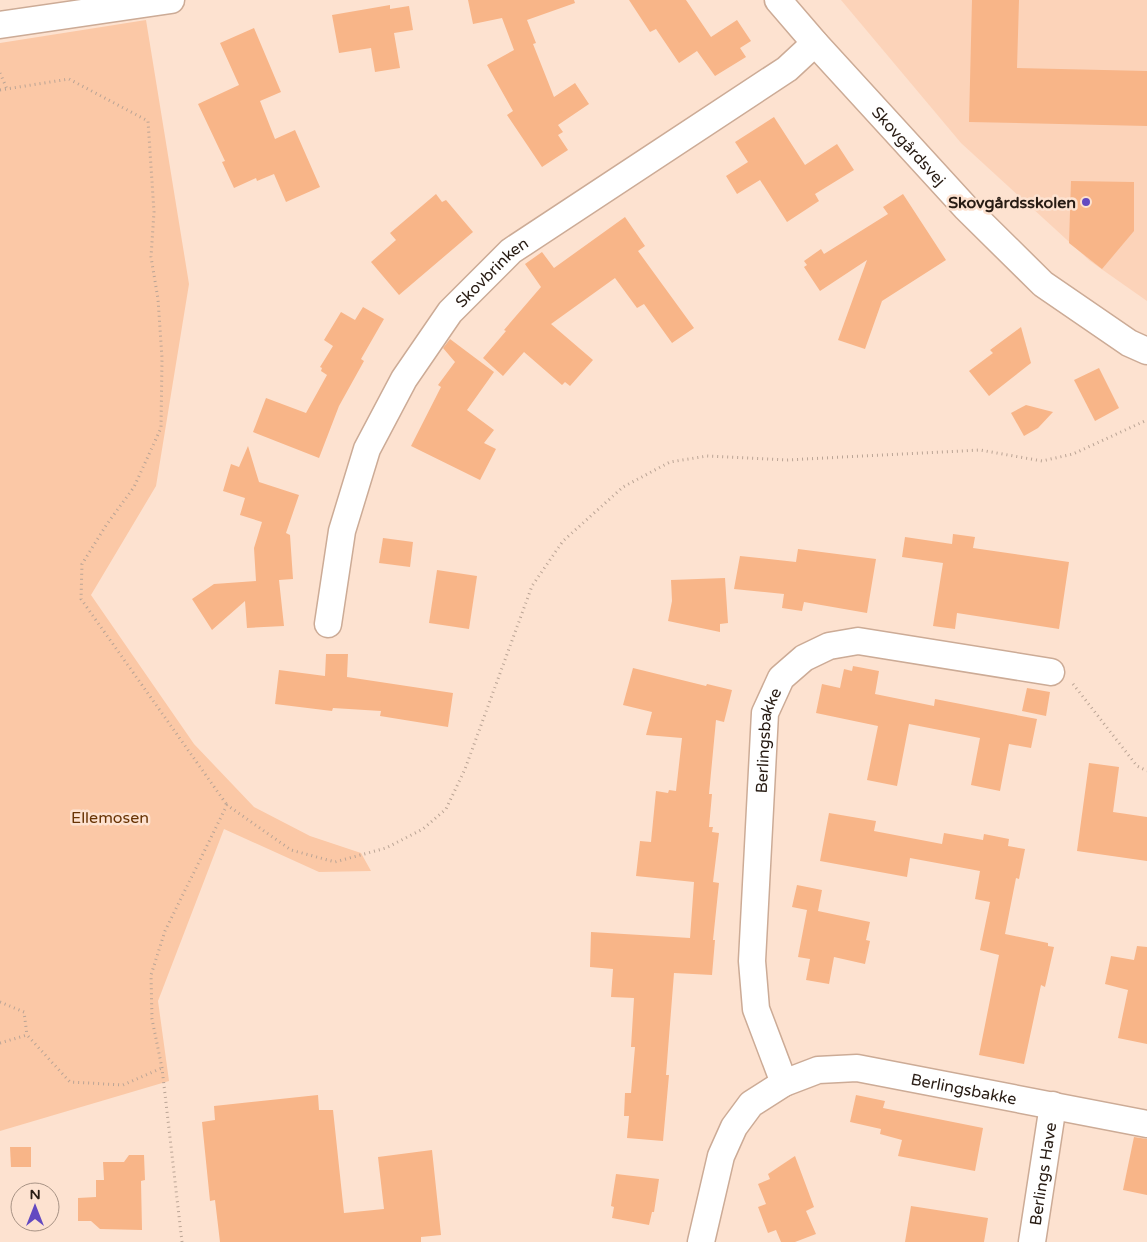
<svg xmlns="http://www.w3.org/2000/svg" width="1147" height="1242" viewBox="0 0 1147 1242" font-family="'Varela Round',sans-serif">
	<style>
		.built { fill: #fcd3b9 }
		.green { fill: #fbc8a6 }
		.building { fill: #f8b588 }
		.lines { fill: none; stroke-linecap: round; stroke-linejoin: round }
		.minor-casing { stroke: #ccab96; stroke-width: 29 }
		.path { stroke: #baa495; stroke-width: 3; stroke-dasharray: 1 4; stroke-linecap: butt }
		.minor { stroke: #fff; stroke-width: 26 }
		.poi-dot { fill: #6349c1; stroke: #fde2d0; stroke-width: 2 }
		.labels { text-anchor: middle; stroke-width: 5; stroke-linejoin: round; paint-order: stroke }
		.street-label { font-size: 16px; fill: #281c14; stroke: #fde2d0 }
		.poi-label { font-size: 16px; font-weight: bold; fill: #281c14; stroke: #fde2d0; text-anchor: end }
		.park-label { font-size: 16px; fill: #683405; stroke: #fde2d0 }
	</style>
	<rect width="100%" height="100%" fill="#fde2d0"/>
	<path class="built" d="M841,0H1147V301L1090,261L961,143Z"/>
	<path class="green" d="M146,20L189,284L156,486L91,595L194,744L254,807L310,836L361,853L371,871L319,872L224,829L158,1001L169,1081L0,1131V43Z"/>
	<g class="building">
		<path d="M468,0H574L575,3L527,20L536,43L533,44L554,97L575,83L589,104L558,125L563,132L558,135L568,150L542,167L507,115L513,111L487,65L514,50L502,18L473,24Z"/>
		<path d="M629,0H686L711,37L737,20L751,41L740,48L746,57L715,76L697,51L679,63L656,29L650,32Z"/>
		<path d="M972,0H1019L1017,68L1147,71V126L969,122Z"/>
		<path d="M390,5V9L409,6L413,30L394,33L400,68L375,72L371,48L339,53L332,15Z"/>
		<path d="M254,28L281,92L260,101L275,139L295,130L320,187L286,202L274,174L257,181L256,178L234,188L222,162L225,161L198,104L239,85L220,43Z"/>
		<path d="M774,117L805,165L837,144L854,170L815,194L819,201L787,222L760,180L737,194L726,176L748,162L735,142Z"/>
		<path d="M1071,181L1134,182V231L1102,269L1069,243Z"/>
		<path d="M436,194L442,202L446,200L473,232L399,295L371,262L396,240L390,233Z"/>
		<path d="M903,194L946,260L882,301L865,349L838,340L867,260L820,291L804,267L807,265L804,261L821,249L824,254L888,214L883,207Z"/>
		<path d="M625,217L645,246L638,251L694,328L672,343L644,304L637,308L615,278L551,324L593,360L570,386L565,382L562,385L524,352L503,376L483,358L506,331L504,330L541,287L525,264L542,252L554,268Z"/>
		<path d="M363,307L384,319L361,359L364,361L339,406L319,458L253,432L266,398L306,413L327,375L321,371L322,368L320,367L333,346L324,340L341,312L355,320Z"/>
		<path d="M1021,327L1031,363L989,396L969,371L993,353L990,350Z"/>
		<path d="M450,339L494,372L467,410L494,430L484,443L496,449L480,480L411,446L441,387L438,385L455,362L443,348Z"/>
		<path d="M1099,368L1119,408L1095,421L1074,380Z"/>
		<path d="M1026,405L1053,412L1038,428L1024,436L1011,413Z"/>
		<path d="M248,446L259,482L299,495L286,533L290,535L293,579L279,580L284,626L247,628L245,601L212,630L192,599L214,584L256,581L254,548L262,522L240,515L245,498L223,491L231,464L239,467Z"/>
		<path d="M953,534L975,537L973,548L1069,562L1059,629L957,613L955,629L933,626L943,563L902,557L905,537L952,544Z"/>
		<path d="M383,538L413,542L410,567L379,563Z"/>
		<path d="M798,549L876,559L867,613L804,602L802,611L782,608L784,594L734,589L740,556L796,562Z"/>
		<path d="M437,570L477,576L469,629L429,623Z"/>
		<path d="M725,578L728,623L720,624V632L668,621L672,601L671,580Z"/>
		<path d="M326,654H348L347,677L453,693L448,727L380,716L381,711L333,708L332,711L275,704L279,670L325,676Z"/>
		<path d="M853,666L879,671L875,694L934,706L935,699L1037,719L1031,748L1009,744L1000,791L971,785L980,738L909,724L897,786L867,780L878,726L816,713L822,684L840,688L844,669L852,671Z"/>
		<path d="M633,668L706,686L707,684L732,690L724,722L716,720L709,794H712L709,827H713L712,832L719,833L713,882L719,883L713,940H715L712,975L674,973L666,1075H669L663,1141L627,1138L629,1116H624L625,1093H631L635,1047H631L634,998L611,997L613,969L590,967L591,932L690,938L694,882L636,876L640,841L651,842L656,791L668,793L669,790L676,791L682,738L646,735L652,712L623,705Z"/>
		<path d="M1027,688L1050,692L1046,716L1022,711Z"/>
		<path d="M1089,763L1119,767L1113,812L1147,817V861L1077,851Z"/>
		<path d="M829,813L876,821L874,831L942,844L944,833L983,840L984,834L1009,839L1008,846L1025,849L1019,879L1016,878L1005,934L1048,943V946L1054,947L1045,987L1041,985L1024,1064L979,1055L999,955L980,950L990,902L975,899L980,871L910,858L907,877L820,861Z"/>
		<path d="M797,885L822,890L818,911L870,922L866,940L870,941L865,964L834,957L829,984L806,980L810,959L798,957L807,910L792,907Z"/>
		<path d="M1137,946L1147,947V1044L1118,1038L1128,990L1105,984L1111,956L1134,960Z"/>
		<path d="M318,1095L319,1110H333L344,1213L384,1209L378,1157L432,1150L441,1235L421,1237V1242H220L215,1200L210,1201L202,1122L215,1120L214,1106Z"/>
		<path d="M856,1095L885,1101L883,1108L983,1128L975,1171L898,1156L902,1140L880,1134L881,1129L850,1122Z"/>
		<path d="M1134,1137L1147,1139V1195L1123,1190Z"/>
		<path d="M10,1147H31V1167H11Z"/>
		<path d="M129,1155H144L145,1180L141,1181L142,1230L100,1229L91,1221H78V1198L96,1197V1180H104L103,1162H124Z"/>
		<path d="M795,1156L814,1207L806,1211L816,1234L795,1242H781L776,1230L768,1233L758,1207L766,1204L758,1184L770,1179L768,1174Z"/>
		<path d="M616,1174L659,1179L654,1212H652L649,1225L612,1218L614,1207L611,1206Z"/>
		<path d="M911,1206L988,1218L984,1242H905Z"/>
	</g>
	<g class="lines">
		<defs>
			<g id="minor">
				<path id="s1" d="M778,0L815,43L966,208L1043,284L1129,343L1147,351"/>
				<path d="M0,25L171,0"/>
				<path id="s2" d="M328,624L342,531L367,449L404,379L450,312L511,251L787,69L815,43"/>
				<path id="s3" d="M784,1083L756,1009L752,961L765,713L781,678L804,658L829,646L858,641L1051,672"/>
				<path id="s4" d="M701,1242L721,1156L734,1127L751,1104L784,1083L818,1070L857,1068L1147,1124"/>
				<path id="s5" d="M1032,1242L1053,1105"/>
			</g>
		</defs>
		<use href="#minor" class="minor-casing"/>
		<g class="path">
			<path d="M0,73L7,89"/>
			<path d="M0,90L69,79L148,121L154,212L151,257L158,299L162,358L161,428L134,487L107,524L82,564L81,599L227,805"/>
			<path d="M1073,684L1137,766L1147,771"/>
			<path d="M0,1002L24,1012L27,1035"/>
			<path d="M0,1043L27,1035L70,1082L123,1085L162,1068"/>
			<path d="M182,1242L162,1068L152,1019L151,975L165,931L227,805L291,850L335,862L386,848L423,829L446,809L465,769L532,586L563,541L623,487L670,462L707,456L786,460L980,450L1042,461L1073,454L1147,420"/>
		</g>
		<use href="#minor" class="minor"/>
	</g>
	<circle class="poi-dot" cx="1086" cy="202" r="5"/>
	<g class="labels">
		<g class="street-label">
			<text dy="6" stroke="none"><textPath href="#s1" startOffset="196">Skovgårdsvej</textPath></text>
			<text dy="6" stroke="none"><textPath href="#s2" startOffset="398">Skovbrinken</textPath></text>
			<text dy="6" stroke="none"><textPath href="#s3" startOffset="349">Berlingsbakke</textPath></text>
			<text dy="6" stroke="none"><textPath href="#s4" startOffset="372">Berlingsbakke</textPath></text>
			<text dy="6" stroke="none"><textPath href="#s5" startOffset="69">Berlings Have</textPath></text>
		</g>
		<g class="poi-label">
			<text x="1076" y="208">Skovgårdsskolen</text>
		</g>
		<g class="park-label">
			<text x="110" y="823">Ellemosen</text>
		</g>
	</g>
	<g transform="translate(35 1207)"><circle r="24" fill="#fde2d0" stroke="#a89385"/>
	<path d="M0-4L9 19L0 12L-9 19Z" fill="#6349c1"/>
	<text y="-8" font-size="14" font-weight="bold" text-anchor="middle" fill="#281c14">N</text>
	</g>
</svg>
